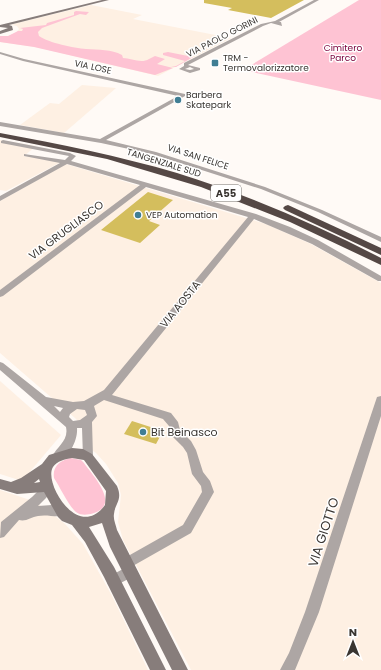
<svg xmlns="http://www.w3.org/2000/svg" width="381" height="670" viewBox="0 0 381 670" font-family="Poppins,sans-serif">
	<style>
		.built { fill: #fef0e3 }
		.green { fill: #fec3d3 }
		.building { fill: #d4be5d }
		.lines { fill: none; stroke-linecap: round; stroke-linejoin: round }
		.street { fill: #ada6a4; fill-rule: evenodd }
		.secondary { fill: #877d7b; fill-rule: evenodd }
		.highway { fill: #554845; fill-rule: evenodd }
		.poi-dot { fill: #407e94; stroke: #fff; stroke-width: 1.5 }
		.labels { text-anchor: middle; stroke-width: 3; stroke-linejoin: round; paint-order: stroke }
		.far-street-label { font-size: 9px; fill: #393531; stroke: #fff }
		.far-park-label { font-size: 9px; fill: #78003b; stroke: #fff }
		.far-poi-label { font-size: 9px; fill: #393531; stroke: #fff; text-anchor: start }
		.shield { fill: #fff; stroke: #74726f; stroke-width: 1 }
		.shield-label { font-size: 10px; font-weight: bold; fill: #393531 }
		.street-label { font-size: 11px; fill: #393531; stroke: #fff }
		.poi-label { font-size: 11px; fill: #393531; stroke: #fff; text-anchor: start }
		.near-street-label { font-size: 13px; fill: #393531; stroke: #fff }
	</style>
	<rect width="100%" height="100%" fill="#fffaf6"/>
	<g class="built">
		<path d="M91,5L142,15L133,19L231,38L158,76L36,47L0,42V36H8L16,33L19,29L17,26L12,25L13,24Z"/>
		<path d="M82,85L116,88L64,133L20,125L50,103L59,104Z"/>
		<path d="M0,140L36,146L24,156L61,162L6,191L0,190Z"/>
		<path d="M66,164L266,224L311,244L381,283V670H191L123,540L118,522L121,495L118,483L106,464L96,453L93,451L83,427L75,418L0,353V201Z"/>
		<path d="M0,381L61,435L22,481L0,474Z"/>
		<path d="M0,490L30,500L45,508L65,524L83,544L111,594L148,670H0Z"/>
	</g>
	<g class="green">
		<path d="M359,0H381V100L243,70Z"/>
		<path d="M76,11L89,12L86,15L80,14L42,28L38,32L39,36C49,43 74,48 86,49C99,50 111,49 122,55L123,58C131,58 141,64 149,59C151,58 153,57 155,56L165,59L157,64L173,68L155,75L34,47L0,42V36H8L18,31H22L23,29L20,28L46,25L47,23C57,20 65,18 74,15V12Z"/>
		<path d="M168,52L193,57L176,67L171,66H176L185,61L163,55V53Z"/>
		<path d="M71,458L81,460L84,463C92,475 121,504 94,513C88,515 81,516 76,512C68,505 60,487 54,478C52,466 61,460 71,458Z"/>
	</g>
	<g class="building">
		<path d="M204,0H304L271,18L228,10L232,8L204,3Z"/>
		<path d="M148,192L173,200L149,221L160,225L140,243L101,230Z"/>
		<path d="M132,421L163,431L156,444L124,434Z"/>
	</g>
	<g class="lines">
		<g class="street">
			<path d="M314,0H319L279,22H281L282,26L271,23L263,26L188,65L200,68V70L190,73L179,69L184,66V63L261,24L275,21ZM190,67L194,69L190,70L185,69Z"/>
			<path d="M0,52L24,59L185,94V96L106,140L156,152L265,187L322,210L381,237V242L318,212L261,189L152,154L101,143L0,126V122L100,139L178,96L23,61L0,54Z"/>
			<path d="M3,140L70,153L76,156L71,161L256,214L290,227L318,240L381,276V281H378L312,244L254,219L112,395L171,413L178,422L180,430L191,441L196,450L203,472L210,481L214,492L191,533L131,567L135,572L134,576L113,587L108,585L107,581L108,577L123,569L119,564L121,560L183,525L202,492L201,486L192,474L187,453L183,447L171,435L169,426L163,419L104,400L94,406L97,416L92,422L93,457L92,460L88,461L84,460L83,457L82,428H77C78,440 69,458 57,461L53,460L52,457C57,446 69,441 66,427L0,370V362L3,363L46,397L73,402L84,401L104,390L248,217L146,187L3,296L0,297V290L140,185L67,164L0,201V196L60,163L24,156V154L65,160L69,156L1,143V141ZM54,406L63,408L60,412ZM77,409L85,410L87,415L80,420L73,421L69,417L70,414Z"/>
			<path d="M381,396V416L319,612L295,670H280L289,653L305,612L376,400L377,397Z"/>
			<path d="M48,483L52,485L54,488L46,498L38,506L52,505L66,507L68,511L66,515C57,518 47,514 38,516C31,517 26,522 19,520L4,537L0,538L1,522L32,497L44,485Z"/>
		</g>
		<g class="secondary">
			<path d="M102,0H109L9,25L12,26L13,30L0,34V31L8,28L0,27V25Z"/>
			<path d="M72,448L83,449L92,454L117,486C123,500 115,503 114,514C113,519 116,525 117,530L188,670H172L110,547L102,523L89,527L114,567L166,670H150L104,577L85,542L72,525L62,521L58,517L44,492L17,494L0,489V479L11,482L21,478L42,464L49,455ZM72,458L84,460L106,491L105,505C78,542 43,482 53,467C57,461 65,459 72,458ZM39,479L40,482L34,483Z"/>
		</g>
		<g class="highway">
			<path d="M0,133C60,144 119,156 177,173C248,195 315,224 381,258V265L290,222L201,187L107,159L0,137Z"/>
			<path d="M288,205L381,248V255L285,210L283,208L285,206Z"/>
		</g>
	</g>
	<g class="poi-dot">
		<rect x="211" y="59" width="8" height="8" rx="2"/>
		<circle cx="178" cy="100" r="4"/>
		<circle cx="138" cy="215" r="4"/>
		<circle cx="143" cy="432" r="4"/>
	</g>
	<g class="labels">
		<g class="far-street-label">
			<text transform="translate(222 37) rotate(-27)" y="3">VIA PAOLO GORINI</text>
			<text transform="translate(93 67) rotate(12)" y="3">VIA LOSE</text>
			<text transform="translate(198 157) rotate(18)" y="3">VIA SAN FELICE</text>
			<text transform="translate(164 163) rotate(17)" y="3">TANGENZIALE SUD</text>
		</g>
		<g class="far-park-label">
			<text x="343" y="51">Cimitero<tspan x="343" dy="10">Parco</tspan></text>
		</g>
		<g class="far-poi-label">
			<text x="223" y="61">TRM -<tspan x="223" dy="10">Termovalorizzatore</tspan></text>
			<text x="186" y="98">Barbera<tspan x="186" dy="10">Skatepark</tspan></text>
			<text x="146" y="218">VEP Automation</text>
		</g>
		<rect class="shield" x="211" y="185" width="30" height="16" rx="3"/>
		<g class="shield-label">
			<text x="226" y="197">A55</text>
		</g>
		<g class="street-label">
			<text transform="translate(66 230) rotate(-37)" y="4">VIA GRUGLIASCO</text>
			<text transform="translate(180 304) rotate(-51)" y="4">VIA AOSTA</text>
		</g>
		<g class="poi-label">
			<text x="151" y="436">Bit Beinasco</text>
		</g>
		<g class="near-street-label">
			<text transform="translate(323 532) rotate(-72)" y="5">VIA GIOTTO</text>
		</g>
	</g>
	<g transform="translate(353 642)" stroke="#ffffff" stroke-width="3" paint-order="stroke">
	<path d="M0-3L7 15L0 10L-7 15Z" fill="#393531"/>
	<text y="-6" font-size="11" font-weight="bold" text-anchor="middle" fill="#393531">N</text>
	</g>
</svg>
